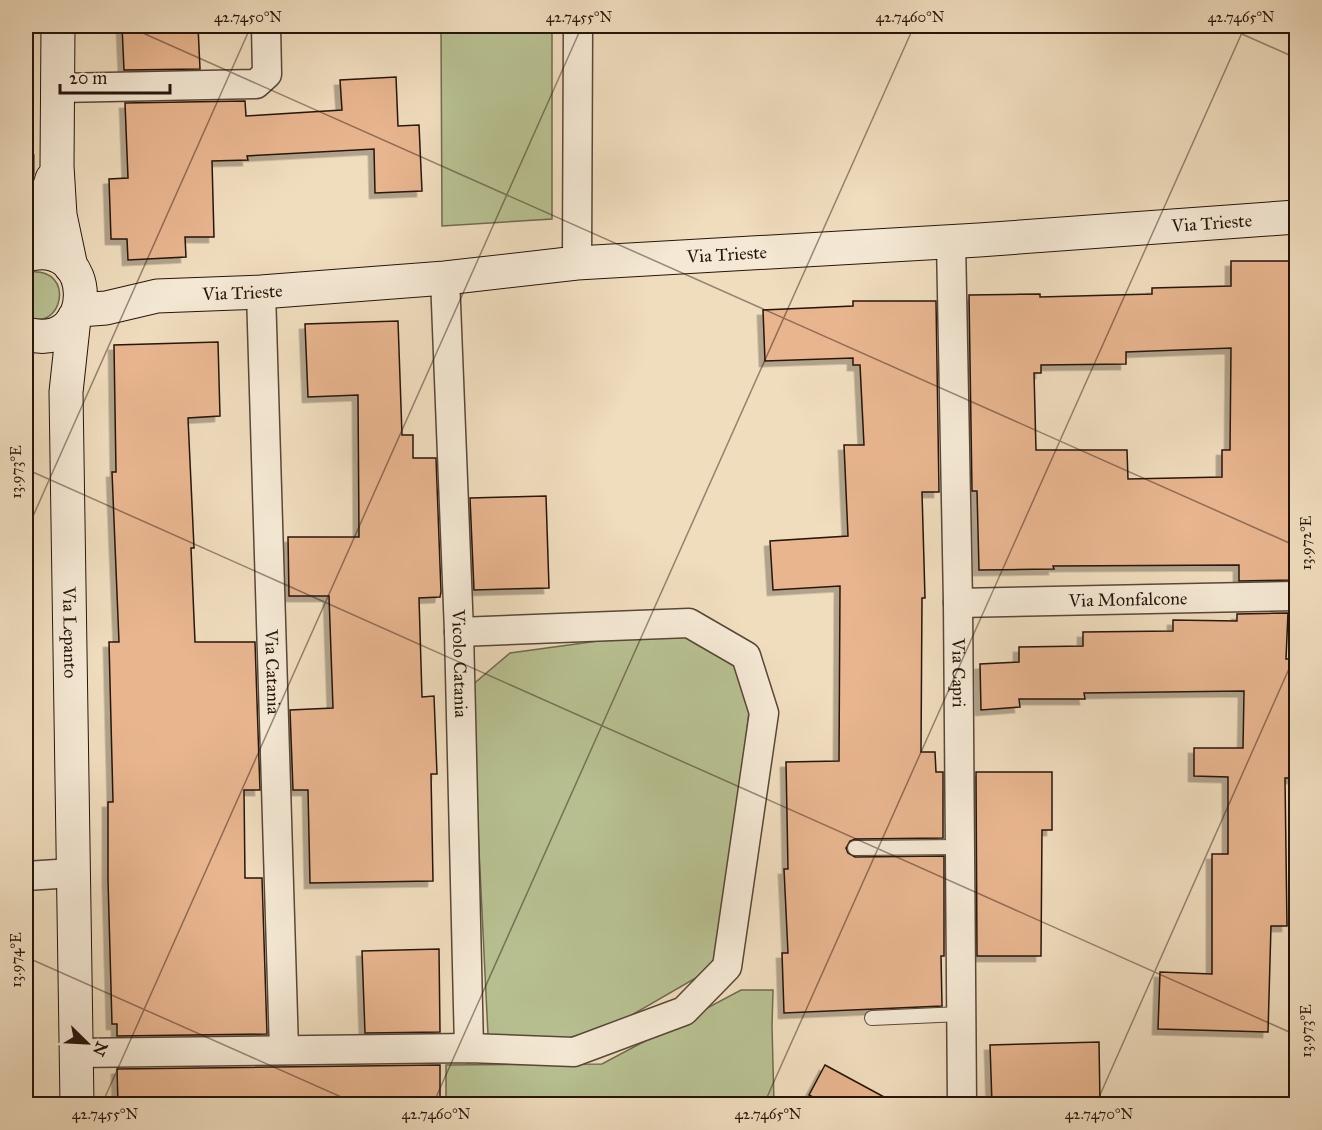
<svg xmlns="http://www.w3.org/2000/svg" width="1322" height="1130" viewBox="0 0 1322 1130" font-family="'IM FELL Great Primer',serif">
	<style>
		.green { fill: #b8c192; stroke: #6f6b4e; stroke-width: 1.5 }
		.building { fill: #e8b58f; stroke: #26150b; stroke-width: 1.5; fill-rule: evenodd; filter: url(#shadow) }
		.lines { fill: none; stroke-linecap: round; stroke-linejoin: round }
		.lane-casing { stroke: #584738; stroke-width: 16 }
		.street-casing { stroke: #584738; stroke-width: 31 }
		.secondary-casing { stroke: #26150b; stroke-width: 35 }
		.lane { stroke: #f5e9d5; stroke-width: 14 }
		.street { stroke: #f5e9d5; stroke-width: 28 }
		.secondary { stroke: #f5e9d5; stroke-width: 33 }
		.ticks { fill: none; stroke: #26150b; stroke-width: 1.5; stroke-opacity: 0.45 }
		.labels { text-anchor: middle; stroke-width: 4.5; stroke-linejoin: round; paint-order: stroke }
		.street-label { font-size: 18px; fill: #26150b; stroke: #f5e9d5 }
		.neatline { fill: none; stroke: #26150b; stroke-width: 2 }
		.ticks-label { font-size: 15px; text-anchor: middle; fill: #26150b }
	</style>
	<defs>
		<filter id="shadow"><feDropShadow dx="-5.5" dy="5.5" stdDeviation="0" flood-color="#0004"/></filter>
	</defs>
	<rect width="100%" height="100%" fill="#f0ddbe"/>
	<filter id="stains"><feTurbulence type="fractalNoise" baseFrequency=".00333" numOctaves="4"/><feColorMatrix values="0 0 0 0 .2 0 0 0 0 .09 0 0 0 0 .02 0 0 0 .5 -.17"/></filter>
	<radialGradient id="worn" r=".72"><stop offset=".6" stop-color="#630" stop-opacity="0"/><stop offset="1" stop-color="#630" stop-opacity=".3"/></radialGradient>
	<g class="green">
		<path d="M441,26H552V219L442,226Z"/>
		<path d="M26,155H34V174L26,193Z"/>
		<path d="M30,272C77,268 62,334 26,317V275Z"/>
		<path d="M681,636C701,643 726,652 738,671C744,680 746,693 750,703L720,964L611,1027L544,1044L488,1035L471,686L510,653L598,641Z"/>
		<path d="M741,990H773L772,1026L774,1104H446V1065L602,1064Z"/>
	</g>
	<g class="building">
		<path d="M122,26H198L200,69L124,70Z"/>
		<path d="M396,77L398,126L419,125L422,191L375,193L374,149L247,156L248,160L212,161L214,237H185L186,257L128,260L127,239H111L109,179L128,178L125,103L245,101L246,116L342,110L340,80Z"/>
		<path d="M1231,261H1296V575H1289V580L1239,581V565L1053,566L1054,569L979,570L977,491H972L969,295L1040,294V297L1152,294V288L1231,286ZM1231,348L1230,450H1222V477L1128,479L1127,450H1036L1034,373H1041V365L1126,364V352Z"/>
		<path d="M853,301H936L939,492H922L925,598H922L921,752H935L936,772H943V838L855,839L850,841L846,848L848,853L855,857L944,856V956H941L942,1006L784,1013L782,953H788L784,869H788L786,762L839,761L840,586L773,590L770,541L848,536L844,445H864L860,365H853V358L765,361L763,310L853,306Z"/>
		<path d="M398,321L402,435H413V458H436L441,592L440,597L419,598L422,697L434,696L437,774H431L433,881L310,883L308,790H293L290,710L333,708L329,596H289L288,537H359L358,395L308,397L305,324Z"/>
		<path d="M218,342L220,416L188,418L194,548H191L195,642H255L260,790H244L245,878H262L267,1034L117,1036V1024H112L108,880V802H113L109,642H119L112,472H116L114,345Z"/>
		<path d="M546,496L549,588L474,590L470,498Z"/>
		<path d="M1288,613L1286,659H1296V670L1294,714L1293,778H1285L1287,926H1271L1268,1032L1158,1029L1160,972L1212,974V854H1228V777L1194,776V748H1243L1244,691L1084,693L1085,699H1019L1020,707L981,710L980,664L1019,662V647L1083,646V632L1173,631V620L1237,621V614Z"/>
		<path d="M976,772H1052V830H1042L1041,956H977Z"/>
		<path d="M439,949L440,1032L365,1033L362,951Z"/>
		<path d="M1099,1042L1100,1104H992L990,1045Z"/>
		<path d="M440,1065V1104H118L117,1069Z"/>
		<path d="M825,1065L897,1104H826L809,1095Z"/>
	</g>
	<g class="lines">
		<defs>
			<g id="lane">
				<path d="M855,848L960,847"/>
				<path d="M872,1018L961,1014"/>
			</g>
			<g id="street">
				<path d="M59,88L256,84L267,74L266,26"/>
				<path id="s1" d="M951,241L958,603L962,1104"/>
				<path d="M577,263L578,26"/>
				<path id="s2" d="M445,278L459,632L469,1048"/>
				<path id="s3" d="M261,292L284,1050"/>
				<path id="s4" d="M958,603L1296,596"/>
				<path d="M26,876L73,873"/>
				<path d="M76,1053L469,1048L574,1052L684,1011L727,967L764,713L746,656L689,623L459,632"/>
			</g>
			<g id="secondary">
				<path d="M58,26L57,166L60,215L71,267"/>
				<path d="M28,254L52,179"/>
				<path d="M26,255C98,235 99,354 26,334"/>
				<path id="s5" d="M79,310L106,308L157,296L261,292L445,278L577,263L979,240L1296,217"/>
				<path id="s6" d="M74,318L66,392L77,1104"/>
			</g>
		</defs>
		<use href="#lane" class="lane-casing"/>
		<use href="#street" class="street-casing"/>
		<use href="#secondary" class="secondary-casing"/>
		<use href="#lane" class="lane"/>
		<use href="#street" class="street"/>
		<use href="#secondary" class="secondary"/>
	</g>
	<path class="ticks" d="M127,26L1296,546M1224,26L1296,58M26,469L1296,1035M26,532L251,26M26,957L357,1104M102,1104L582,26M433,1104L914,26M764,1104L1245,26M1096,1104L1296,653"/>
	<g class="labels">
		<g class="street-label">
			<text dy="6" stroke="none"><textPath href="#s5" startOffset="1137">Via Trieste</textPath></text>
			<text dy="6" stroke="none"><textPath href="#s5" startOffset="651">Via Trieste</textPath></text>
			<text dy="6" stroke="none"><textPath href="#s5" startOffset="165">Via Trieste</textPath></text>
			<text dy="6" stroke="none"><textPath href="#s4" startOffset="170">Via Monfalcone</textPath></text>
			<text dy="6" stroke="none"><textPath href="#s6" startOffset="315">Via Lepanto</textPath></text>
			<text dy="6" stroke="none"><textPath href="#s2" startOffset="386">Vicolo Catania</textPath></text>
			<text dy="6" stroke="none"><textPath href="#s3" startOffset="380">Via Catania</textPath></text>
			<text dy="6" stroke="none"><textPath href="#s1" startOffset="432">Via Capri</textPath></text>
		</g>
	</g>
	<rect width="1322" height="1130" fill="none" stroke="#f0ddbe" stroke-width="66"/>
	<g transform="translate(87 1043) rotate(114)" stroke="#f5e9d5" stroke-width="4.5" paint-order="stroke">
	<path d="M0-4.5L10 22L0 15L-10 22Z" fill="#26150b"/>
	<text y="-9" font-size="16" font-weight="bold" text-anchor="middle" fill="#26150b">N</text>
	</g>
	<path d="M60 84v9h110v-9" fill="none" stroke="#26150b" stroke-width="3"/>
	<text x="69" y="84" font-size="18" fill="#26150b" stroke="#f5e9d5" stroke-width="4.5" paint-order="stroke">20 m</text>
	<rect x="33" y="33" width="1256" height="1064" class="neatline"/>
	<g class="ticks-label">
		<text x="248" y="22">42.7450°N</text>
		<text x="579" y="22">42.7455°N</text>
		<text x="910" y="22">42.7460°N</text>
		<text x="1241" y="22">42.7465°N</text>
		<text transform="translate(16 472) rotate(-90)" y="5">13.973°E</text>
		<text transform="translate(1306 543) rotate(-90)" y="5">13.972°E</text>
		<text transform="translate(16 960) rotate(-90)" y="5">13.974°E</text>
		<text transform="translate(1306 1031) rotate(-90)" y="5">13.973°E</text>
		<text x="105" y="1119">42.7455°N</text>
		<text x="436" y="1119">42.7460°N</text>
		<text x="768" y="1119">42.7465°N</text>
		<text x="1099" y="1119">42.7470°N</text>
	</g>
	<rect width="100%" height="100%" filter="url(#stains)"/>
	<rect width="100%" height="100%" fill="url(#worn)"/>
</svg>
